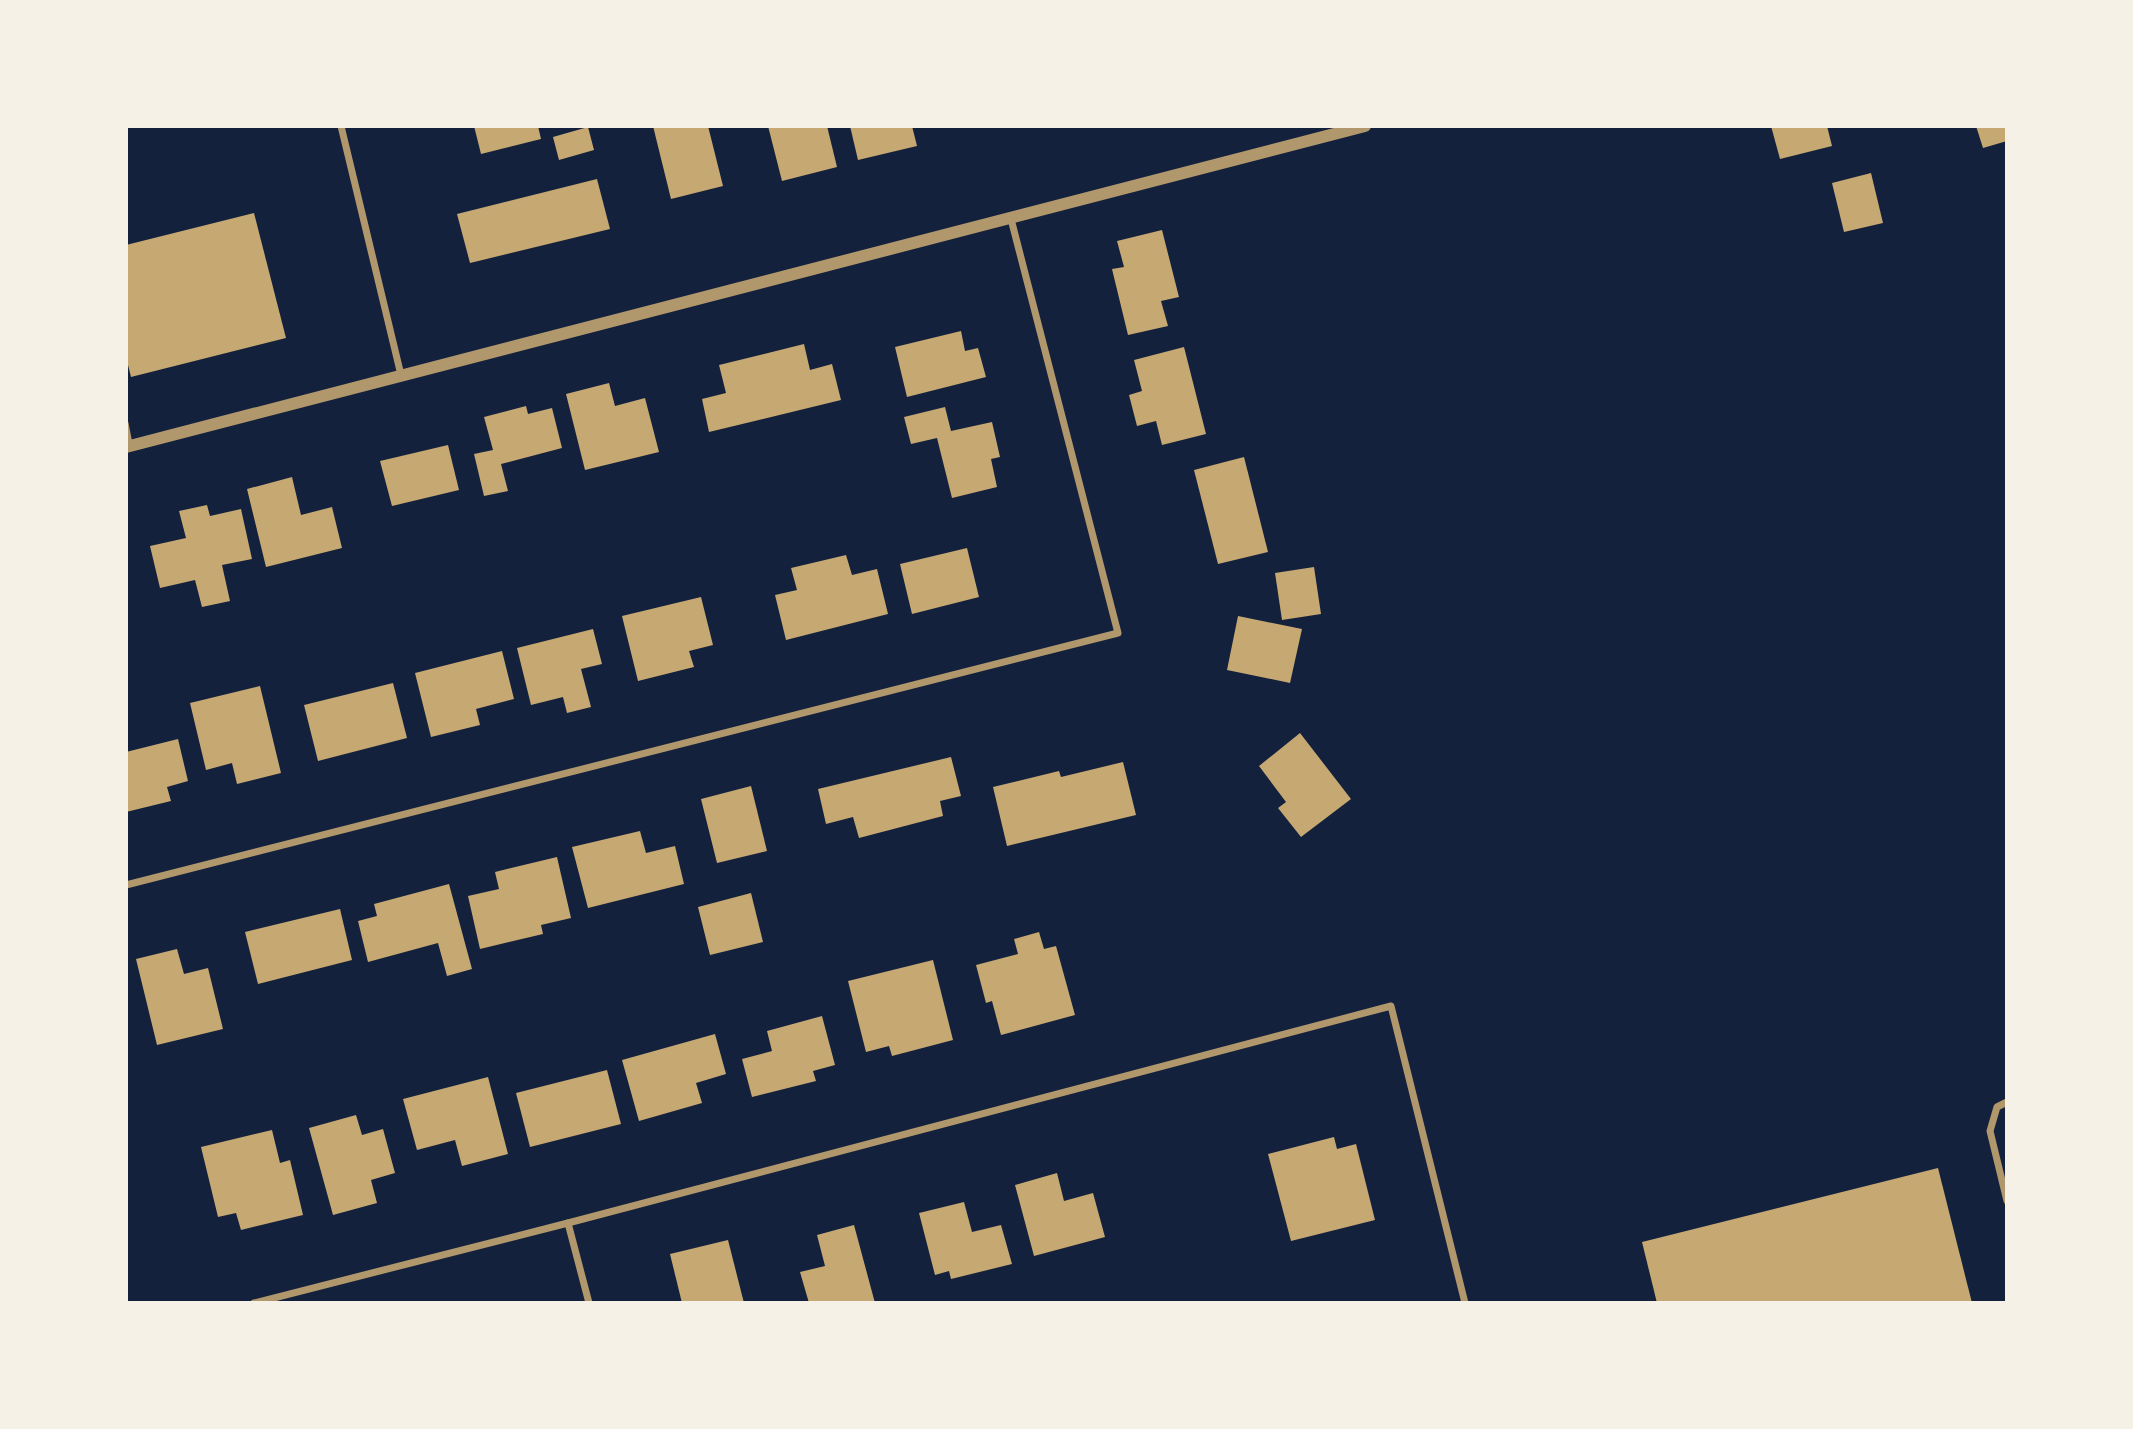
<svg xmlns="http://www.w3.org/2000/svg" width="2133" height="1429" viewBox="0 0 2133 1429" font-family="'Alegreya Sans',sans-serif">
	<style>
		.building { fill: #c6a872 }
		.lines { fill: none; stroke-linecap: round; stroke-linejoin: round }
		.service { stroke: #b1986c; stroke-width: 5 }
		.minor { stroke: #b1986c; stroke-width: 7 }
		.tertiary { stroke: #b1986c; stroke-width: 12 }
	</style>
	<rect width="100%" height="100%" fill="#14213d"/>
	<g class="building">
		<path d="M474,126H538L541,139L481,154Z"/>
		<path d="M653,126H708L723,186L671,199Z"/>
		<path d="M768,126H827L837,167L782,181Z"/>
		<path d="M850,126H912L917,146L858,160Z"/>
		<path d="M1771,126H1827L1832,146L1780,159Z"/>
		<path d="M1976,126H2007V141L1983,148Z"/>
		<path d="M588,127L594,150L559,160L553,137Z"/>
		<path d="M1871,173L1883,223L1844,232L1832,183Z"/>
		<path d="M597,179L610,229L470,263L457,214Z"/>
		<path d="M254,213L286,338L131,377L126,357V245Z"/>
		<path d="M1162,230L1179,297L1161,301L1168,326L1128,335L1112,269L1124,267L1117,241Z"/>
		<path d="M961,331L965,351L978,348L986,377L907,397L895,347Z"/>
		<path d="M804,344L810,370L832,364L841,400L709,432L702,399L726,393L719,365Z"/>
		<path d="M1184,347L1206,434L1162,445L1156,421L1137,426L1129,395L1142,391L1134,360Z"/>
		<path d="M609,383L615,406L645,398L659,452L585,470L566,394Z"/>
		<path d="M526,406L528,414L552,408L562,448L501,464L508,491L484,496L474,454L493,450L484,417Z"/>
		<path d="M945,407L951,431L992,422L1000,457L991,459L997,487L952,498L937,438L911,444L904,417Z"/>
		<path d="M448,445L459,490L392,506L380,461Z"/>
		<path d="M1244,457L1268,552L1218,564L1194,470Z"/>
		<path d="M292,477L301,515L332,507L342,548L266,567L247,489Z"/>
		<path d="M207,505L210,516L241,509L252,559L222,565L230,601L202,607L195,580L160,588L150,546L186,538L179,511Z"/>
		<path d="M967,548L979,597L912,614L900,564Z"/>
		<path d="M846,555L852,575L877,569L888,614L786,640L775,595L797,590L791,568Z"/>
		<path d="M1314,567L1321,614L1282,620L1275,573Z"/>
		<path d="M701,597L713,645L689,651L694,667L638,681L622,616Z"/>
		<path d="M1238,616L1302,629L1290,683L1227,670Z"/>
		<path d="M593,629L602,664L581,669L591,707L567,713L563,697L531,705L517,648Z"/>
		<path d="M502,651L514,699L476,709L480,725L431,737L415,673Z"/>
		<path d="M393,683L407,738L318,761L304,705Z"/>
		<path d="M260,686L281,773L237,784L232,763L206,770L190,703Z"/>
		<path d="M1300,733L1351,799L1301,837L1278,808L1286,802L1259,766Z"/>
		<path d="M178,739L188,781L167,787L171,801L126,812V752Z"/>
		<path d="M951,757L961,796L940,801L943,816L859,838L853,817L826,824L818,789Z"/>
		<path d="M1123,762L1136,815L1007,846L993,787L1059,771L1061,777Z"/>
		<path d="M751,786L767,851L717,863L701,799Z"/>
		<path d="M640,831L646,853L675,846L684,884L588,908L572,847Z"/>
		<path d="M557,857L571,918L541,925L543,934L480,949L468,896L499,889L495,872Z"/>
		<path d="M449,884L472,969L447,976L438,943L368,962L358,921L377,916L374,904Z"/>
		<path d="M751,893L763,942L710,955L698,907Z"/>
		<path d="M340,909L352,960L258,984L245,932Z"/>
		<path d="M1039,932L1044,949L1056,946L1075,1015L1001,1035L992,1001L986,1003L976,965L1018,954L1014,939Z"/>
		<path d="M177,949L184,974L208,968L223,1029L157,1045L136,959Z"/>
		<path d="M933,960L953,1040L892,1056L889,1046L866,1052L848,981Z"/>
		<path d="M822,1016L835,1065L813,1071L816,1081L752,1097L742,1059L772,1051L767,1031Z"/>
		<path d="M715,1034L726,1074L696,1083L702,1103L639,1121L622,1060Z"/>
		<path d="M607,1070L621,1124L530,1147L516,1093Z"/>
		<path d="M488,1077L508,1154L462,1166L455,1140L417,1150L403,1099Z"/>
		<path d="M356,1115L362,1135L383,1129L395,1173L371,1180L377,1203L333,1215L309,1128Z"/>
		<path d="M272,1130L280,1163L290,1160L303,1215L241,1230L236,1213L218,1217L201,1147Z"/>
		<path d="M1334,1137L1337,1149L1356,1144L1375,1220L1291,1241L1268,1154Z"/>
		<path d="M1938,1168L1972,1303H1657L1642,1242Z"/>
		<path d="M1057,1173L1064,1201L1093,1193L1105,1237L1034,1256L1015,1185Z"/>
		<path d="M964,1202L972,1232L1001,1225L1012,1264L951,1279L949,1271L935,1275L919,1213Z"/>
		<path d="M854,1225L875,1303H809L800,1272L825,1266L817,1235Z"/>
		<path d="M728,1240L744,1303H682L670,1254Z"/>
	</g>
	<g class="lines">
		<path class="service" d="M126,423L130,444"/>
		<g class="minor">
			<path d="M341,126L401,375"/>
			<path d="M126,885L1118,633L1011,219"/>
			<path d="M2007,1102L1997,1107L1990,1131L2007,1201"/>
			<path d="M568,1223L589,1303"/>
			<path d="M254,1303L568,1223L1391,1006L1465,1303"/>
		</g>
		<path class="tertiary" d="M126,447L1365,126"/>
	</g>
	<rect width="2133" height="1429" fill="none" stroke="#f6f1e7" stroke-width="256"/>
</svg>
